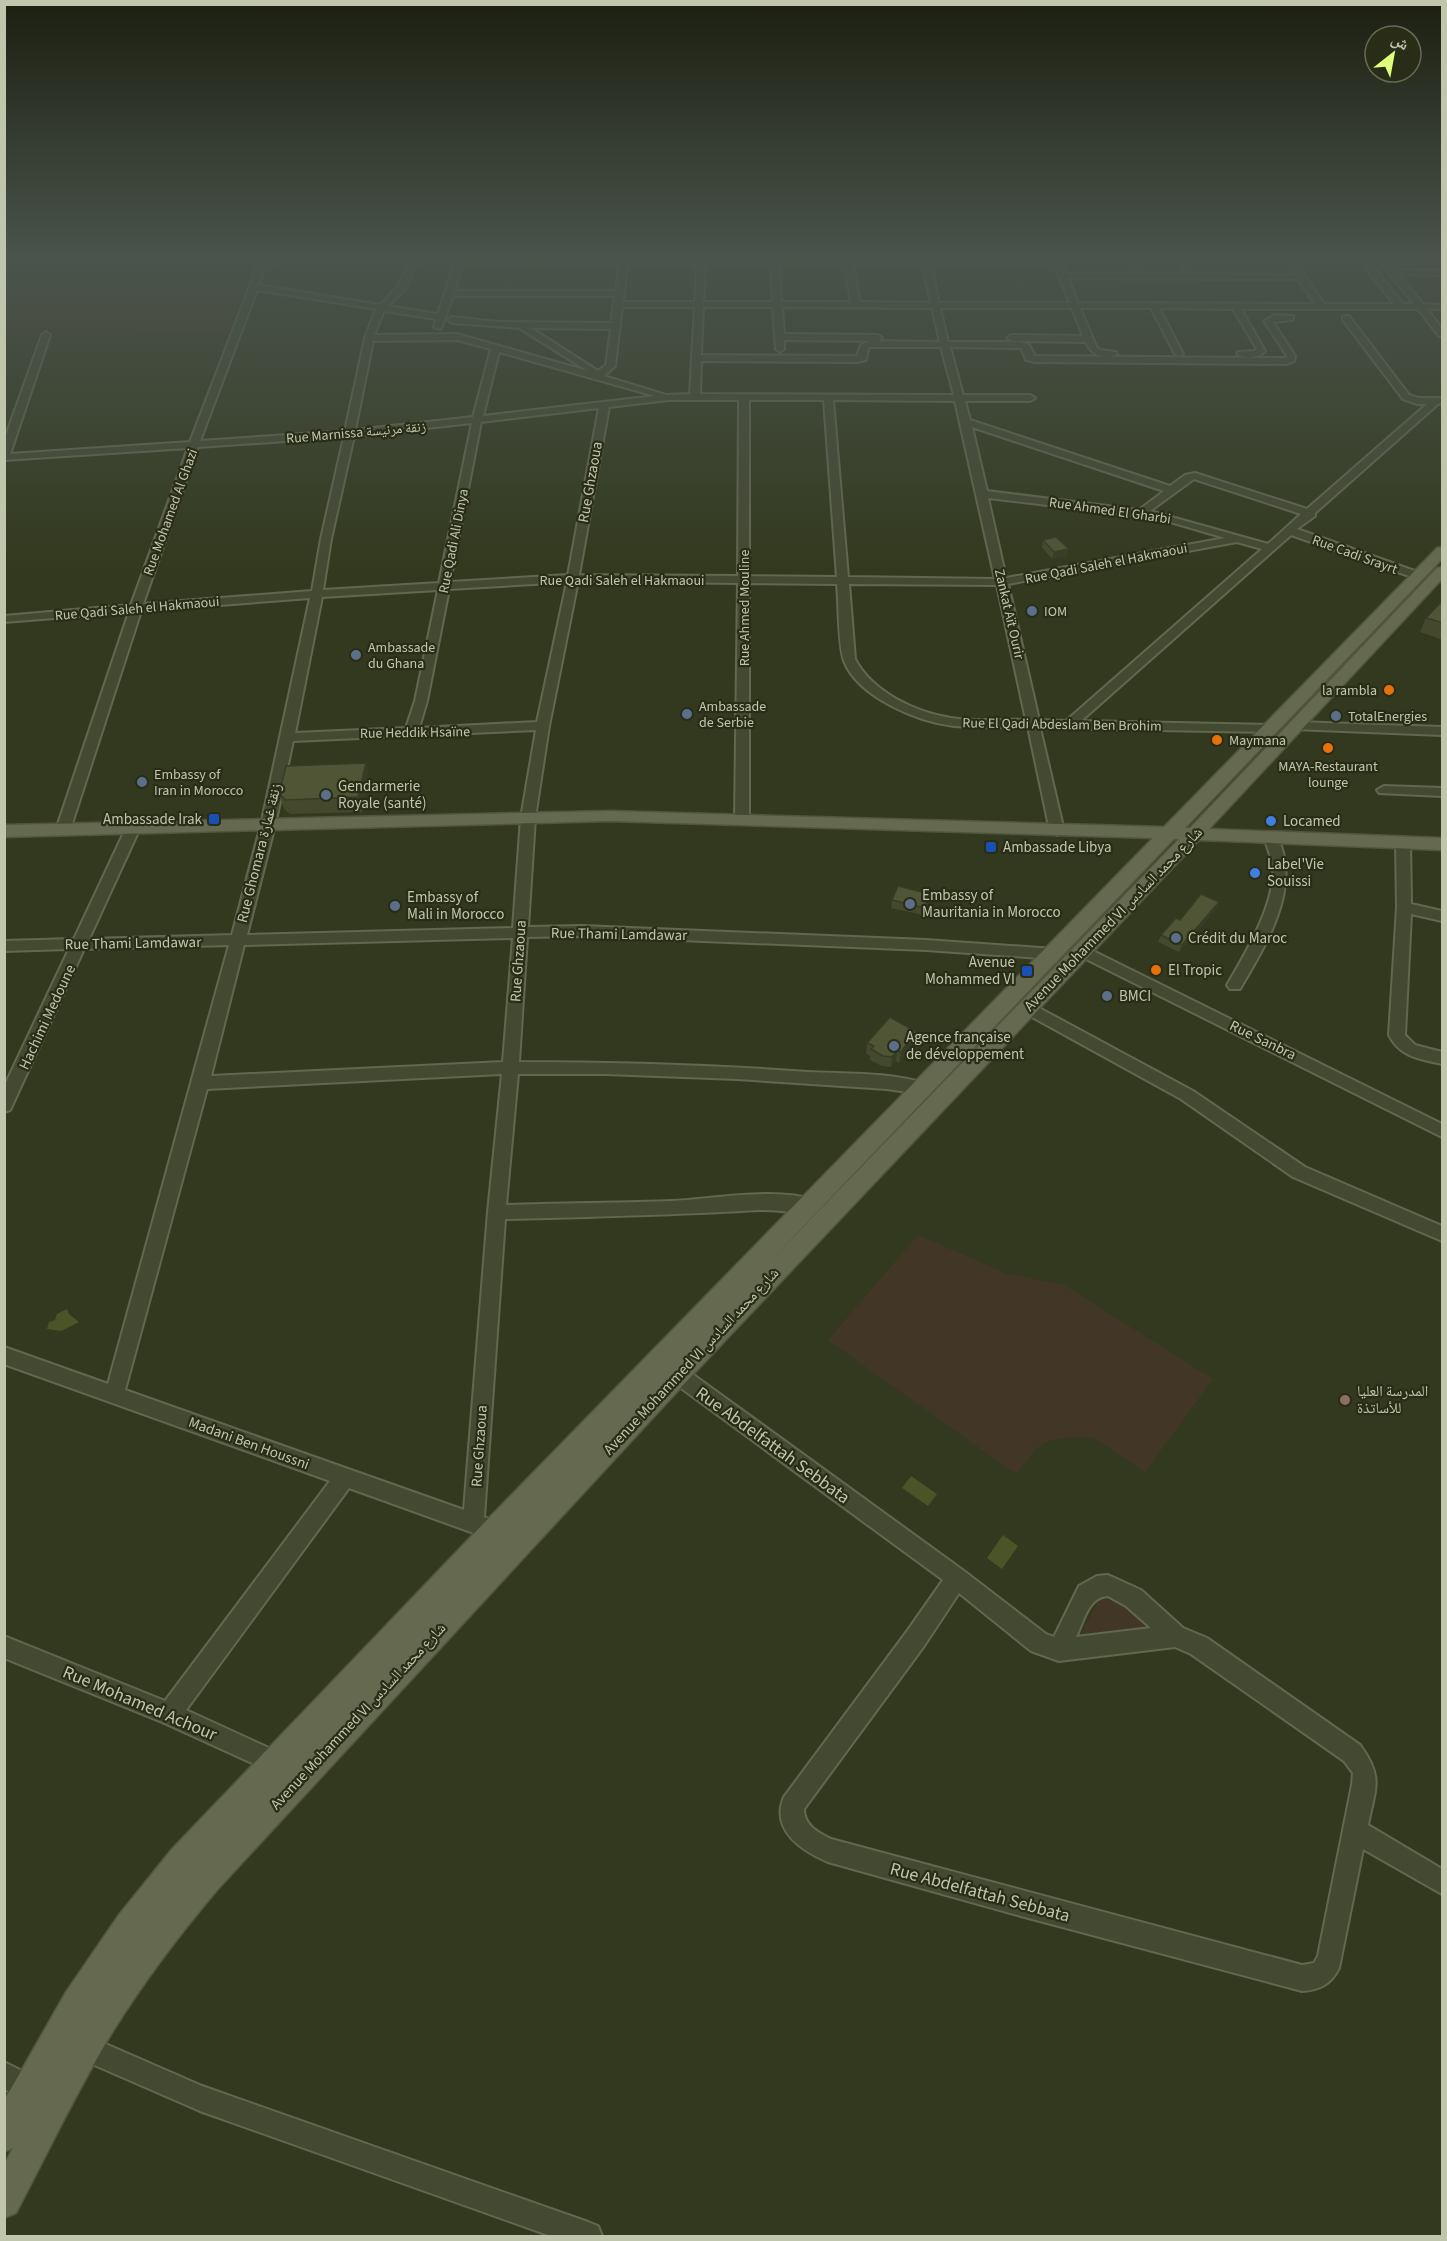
<svg xmlns="http://www.w3.org/2000/svg" width="1447" height="2241" viewBox="0 0 1447 2241" font-family="'Source Sans 3','Noto Naskh Arabic',sans-serif">
	<style>
		.green { fill: #423726 }
		.water { fill: #4b5426 }
		.lines { fill: none; stroke-linecap: round; stroke-linejoin: round }
		.minor-casing { stroke: #62674f; stroke-width: 4 }
		.major-casing { stroke: #50553e; stroke-width: 3 }
		.minor { fill: #444932; fill-rule: evenodd }
		.major { fill: #64694f; fill-rule: evenodd }
		.wall { fill: #44492e }
		.shaded-wall { fill: #373c25 }
		.building { fill: #4f5535; stroke: #373c25; stroke-width: 1.5 }
		.service-dot { fill: #5c6f8a; stroke: #292d17; stroke-width: 2 }
		.food-dot { fill: #e8710a; stroke: #292d17; stroke-width: 2 }
		.transit-dot { fill: #1a4fb4; stroke: #292d17; stroke-width: 2 }
		.shop-dot { fill: #3f7fe0; stroke: #292d17; stroke-width: 2 }
		.education-dot { fill: #8d6e63; stroke: #292d17; stroke-width: 2 }
		.labels { text-anchor: middle; stroke-width: 4.5; stroke-linejoin: round; paint-order: stroke }
		.far-street-label { font-size: 14px; fill: #c0c6ac; stroke: #292d17 }
		.far-poi-label { font-size: 14px; fill: #c0c6ac; stroke: #292d17; text-anchor: start }
		.street-label { font-size: 15px; fill: #c0c6ac; stroke: #292d17 }
		.poi-label { font-size: 15px; fill: #c0c6ac; stroke: #292d17; text-anchor: start }
		.near-street-label { font-size: 18px; fill: #c0c6ac; stroke: #292d17 }
	</style>
	<rect width="100%" height="100%" fill="#33391e"/>
	<g class="green">
		<path d="M4,258H258L229,330L225,333L5,334Z"/>
		<path d="M918,1235L1005,1273L1064,1285L1213,1379L1145,1472L1094,1438L1069,1437L1045,1442L1035,1450L1016,1474L828,1340Z"/>
		<path d="M1103,1592L1155,1630L1078,1640Z"/>
	</g>
	<g class="water">
		<path d="M67,1309L69,1314L79,1322L61,1331L47,1329L49,1322L55,1320L57,1314Z"/>
		<path d="M911,1476L937,1494L928,1506L902,1488Z"/>
		<path d="M1003,1535L1018,1546L1002,1569L987,1558Z"/>
	</g>
	<g class="lines">
		<defs>
			<g id="minor">
				<path d="M281,258L921,260V258H929V260L1052,261L1051,258H1059L1066,274H1134L1127,258H1135L1143,274H1186L1178,258H1186L1194,274L1295,275L1284,258H1292L1324,304H1394L1358,258H1366L1403,304H1414L1377,258H1385L1395,270L1442,271V275L1398,274L1423,304L1442,305V309H1427L1442,329V336H1439L1418,309H1241L1265,351C1258,358 1245,360 1237,354L1238,352L1254,351L1257,349L1233,309L1159,308L1183,354L1179,357L1175,354L1151,308H1080L1097,348L1101,350L1116,352L1117,354C1105,361 1091,355 1086,342L1011,341L1007,338L1011,335L1083,336L1072,308H940L948,342H1020L1029,345L1035,356L1285,358L1287,356L1264,321L1275,315L1293,316V320L1273,322L1295,356L1294,361L1287,364L1035,362L1026,360L1022,349L1019,348L950,347L963,395H1030L1035,398L1030,401H965L970,420L1170,486L1185,475L1195,473L1307,509L1427,404H1417L1403,399L1343,320V316H1349L1409,395L1418,398H1440L1442,399V403L1438,404L1315,513V516L1297,529L1423,574V578H1415L1291,535L1081,721L1272,725L1278,729L1276,732L1040,728L1064,831L1057,835L1050,831L1028,727C1004,727 978,728 954,726C918,722 858,697 844,661C838,645 839,603 837,584L749,583V820L742,824L737,823L735,820L738,583L578,581L549,726L535,818L528,927L582,926L926,940L1054,949L1061,954L1054,959L926,950L582,936L527,937L519,1062C616,1062 712,1065 808,1072C847,1074 890,1072 927,1084L929,1088L927,1092L921,1094L887,1089L737,1079L605,1074H518L506,1205C562,1203 617,1203 672,1201C712,1199 777,1187 814,1200L817,1205L814,1210C798,1215 776,1209 759,1210C675,1215 590,1217 505,1219L484,1517L489,1519L492,1526L489,1533L482,1536L349,1488L186,1710L282,1754L285,1762L282,1770L274,1773L162,1722L4,1658V1636L165,1701L330,1481L4,1364V1347L108,1384L229,945L84,949L12,1106L10,1110L4,1112V1087L69,949L4,951V941L74,939L126,828L133,824L140,828L89,939L232,935L261,825L310,598L141,611L70,830L68,833H58L56,830L129,612L4,622V616L131,605L188,448L4,460V441L42,335L46,332L50,335L10,454L190,442L258,265ZM281,262L409,263L398,287L380,305L258,285L265,267ZM417,263H455L438,314L388,306L406,288ZM463,263L619,264L616,291H454ZM627,264H697L695,302H623ZM705,264H771L773,302H703ZM779,264L845,265L851,302H781ZM853,265H923L931,303L860,302ZM931,265H1054L1070,303H939ZM1068,278L1298,279L1315,304L1078,303ZM257,290L376,309L365,338L345,431L200,441ZM453,296H615L611,323L499,322L452,317L448,320L452,323L519,328L588,371L457,334L374,335L384,311L436,319L434,327L441,329ZM622,307H695L690,394L666,395L604,376L615,366ZM703,307H773L776,349L780,352L784,349V340L878,341L882,338L878,335L784,334L782,307L932,308L940,342L869,341L861,345L857,356L701,355ZM531,328L611,329L606,365L598,371ZM457,340L491,349L473,417L355,430L373,341ZM871,347H941L954,395L700,394L701,361L857,362L866,360L868,348ZM499,352L655,396L483,416ZM669,400H739L738,576L579,575L609,407ZM749,400H824L837,577L749,576ZM833,400L955,401L995,579L848,577ZM599,408L568,575L450,582L481,422ZM472,423L439,583L323,590L331,539L354,436ZM972,427L1164,491L1139,510L987,491ZM344,437L321,539L312,591L143,604L198,447ZM1194,479L1301,514L1268,544L1150,511ZM988,498L1157,518L1225,538L1006,578ZM1237,542L1262,549L1066,721L1039,720L1008,584ZM567,582L537,722L419,728L427,701L449,589ZM849,584L997,585L1026,720C1002,719 975,722 951,718C915,712 872,692 855,659ZM438,590L415,701L406,728L295,733L322,597ZM536,730L521,818L513,928L247,935L275,825L293,741ZM513,938L503,1062L211,1076L244,945ZM502,1074L488,1212L464,1510L125,1390L207,1089Z"/>
				<path d="M1297,722L1442,727V735L1293,729L1291,726L1293,723Z"/>
				<path d="M1384,786L1442,788V796L1379,793L1377,790Z"/>
				<path d="M1271,833C1278,835 1279,840 1281,846C1298,894 1264,948 1240,989H1230L1227,985C1245,954 1275,905 1273,868C1272,858 1267,847 1264,837Z"/>
				<path d="M1403,839L1410,843L1411,904L1442,911V921L1411,914L1405,1035L1415,1045L1442,1052V1064C1420,1059 1400,1057 1389,1035L1397,907L1396,843Z"/>
				<path d="M1083,946L1442,1124V1137L1078,955L1076,951Z"/>
				<path d="M1028,1002L1193,1091L1305,1167L1442,1226V1241L1293,1177L1181,1099L1023,1012L1020,1008L1023,1004Z"/>
				<path d="M677,1365L684,1368L964,1571L1046,1634L1054,1637L1079,1586L1097,1576L1108,1575L1141,1590L1183,1628L1207,1638L1360,1745C1384,1778 1375,1788 1368,1825L1442,1869V1894L1363,1849L1339,1968C1331,1984 1320,1990 1302,1991L1021,1916L828,1862C802,1851 770,1830 784,1797L908,1630L943,1580L670,1380L667,1374L670,1368ZM959,1593L1031,1651L1059,1661L1175,1647L1191,1654L1344,1761L1353,1773L1352,1785L1318,1956L1314,1963L1302,1965L831,1839C817,1832 804,1825 804,1809L924,1646ZM1108,1596L1126,1606L1151,1628L1076,1637C1084,1621 1088,1597 1108,1596Z"/>
				<path d="M85,2035L202,2086L588,2222L598,2226L602,2236H551L200,2111L76,2057L72,2048L76,2039Z"/>
				<path d="M4,2062L38,2079L42,2088L38,2097L29,2101L4,2089Z"/>
			</g>
			<path id="major" d="M1442,547V559L1185,828H1190L1437,568L1442,567V579L1209,829L1442,838V850L1199,840L686,1382L218,1889C179,1935 142,1984 110,2036C76,2093 47,2154 16,2213L4,2218V2165L13,2148L4,2152V2101L66,1992L118,1916L172,1849L485,1522L1153,838L610,821L4,837V825L610,811L1164,827L1437,548ZM1174,839H1179L749,1283Z"/>
		</defs>
		<use href="#minor" class="minor-casing"/>
		<use href="#major" class="major-casing"/>
		<use href="#minor" class="minor"/>
		<use href="#major" class="major"/>
	</g>
	<g class="wall">
		<path d="M1043,540L1067,556L1052,559L1042,547Z"/>
		<path d="M1443,600V640L1420,632L1426,618Z"/>
		<path d="M366,763L369,778L362,812L290,814L284,809L279,794Z"/>
		<path d="M930,894L929,901L923,915L891,908L892,900Z"/>
		<path d="M1219,902L1216,909L1179,952L1158,942L1161,935L1180,920Z"/>
		<path d="M920,1034L916,1051L904,1056L899,1063L896,1061L891,1067L882,1066L870,1060V1056L866,1054L867,1043Z"/>
	</g>
	<g class="shaded-wall">
		<path d="M1069,549L1067,556L1052,559L1054,552Z"/>
		<path d="M366,763L369,778L362,812L358,797Z"/>
		<path d="M930,894L929,901L923,915L925,908Z"/>
		<path d="M1219,902L1216,909L1179,952L1182,945Z"/>
		<path d="M920,1034L916,1051L904,1056L899,1063L901,1052L914,1037Z"/>
		<path d="M897,1051L896,1061L891,1067L892,1057Z"/>
	</g>
	<g class="building">
		<path d="M1056,537L1069,549L1054,552L1043,540Z"/>
		<path d="M1443,600V623L1426,618Z"/>
		<path d="M366,763L358,797L286,800L279,794L286,766Z"/>
		<path d="M898,886L930,894L925,908L892,900Z"/>
		<path d="M1201,894L1219,902L1182,945L1161,935L1176,918L1180,920Z"/>
		<path d="M890,1017L920,1034L914,1037L917,1041L906,1045L901,1052L897,1051L892,1057L883,1056L871,1049L874,1046L867,1043Z"/>
	</g>
	<linearGradient id="sky" x2="0" y2="1"><stop stop-color="#1c1f10"/><stop offset="0.45" stop-color="#4a544c"/><stop offset="1" stop-color="#4a544c" stop-opacity="0"/></linearGradient>
	<rect width="1447" height="571" fill="url(#sky)"/>
	<g class="service-dot">
		<circle cx="1032" cy="611" r="6"/>
		<circle cx="356" cy="655" r="6"/>
		<circle cx="687" cy="714" r="6"/>
		<circle cx="1336" cy="716" r="6"/>
		<circle cx="142" cy="782" r="6"/>
		<circle cx="326" cy="795" r="6"/>
		<circle cx="910" cy="904" r="6"/>
		<circle cx="395" cy="906" r="6"/>
		<circle cx="1176" cy="938" r="6"/>
		<circle cx="1107" cy="996" r="6"/>
		<circle cx="894" cy="1046" r="6"/>
	</g>
	<g class="food-dot">
		<circle cx="1389" cy="690" r="6"/>
		<circle cx="1217" cy="740" r="6"/>
		<circle cx="1328" cy="748" r="6"/>
		<circle cx="1156" cy="970" r="6"/>
	</g>
	<g class="transit-dot">
		<rect x="208" y="813" width="12" height="12" rx="3"/>
		<rect x="985" y="841" width="12" height="12" rx="3"/>
		<rect x="1021" y="965" width="12" height="12" rx="3"/>
	</g>
	<g class="shop-dot">
		<circle cx="1271" cy="821" r="6"/>
		<circle cx="1255" cy="873" r="6"/>
	</g>
	<circle class="education-dot" cx="1345" cy="1400" r="6"/>
	<g class="labels">
		<g class="far-street-label">
			<text transform="translate(356 432) rotate(-5)" y="5">Rue Marnissa زنقة مرنيسة</text>
			<text transform="translate(1110 510) rotate(8)" y="5">Rue Ahmed El Gharbi</text>
			<text transform="translate(170 512) rotate(-70)" y="5">Rue Mohamed Al Ghazi</text>
			<text transform="translate(453 541) rotate(-79)" y="5">Rue Qadi Ali Dinya</text>
			<text transform="translate(1355 554) rotate(20)" y="5">Rue Cadi Srayrt</text>
			<text transform="translate(1106 563) rotate(-11)" y="5">Rue Qadi Saleh el Hakmaoui</text>
			<text x="622" y="585">Rue Qadi Saleh el Hakmaoui</text>
			<text transform="translate(137 608) rotate(-5)" y="5">Rue Qadi Saleh el Hakmaoui</text>
			<text transform="translate(744 608) rotate(-90)" y="5">Rue Ahmed Mouline</text>
			<text transform="translate(1010 614) rotate(77)" y="5">Zankat Aït Ourir</text>
			<text transform="translate(1062 724) rotate(1)" y="5">Rue El Qadi Abdeslam Ben Brohim</text>
			<text transform="translate(415 732) rotate(-1)" y="5">Rue Heddik Hsaïne</text>
		</g>
		<g class="far-poi-label">
			<text x="1044" y="616">IOM</text>
			<text x="368" y="652">Ambassade<tspan x="368" dy="16">du Ghana</tspan></text>
			<text x="1377" y="695" text-anchor="end">la rambla</text>
			<text x="699" y="711">Ambassade<tspan x="699" dy="16">de Serbie</tspan></text>
			<text x="1348" y="721">TotalEnergies</text>
			<text x="1229" y="745">Maymana</text>
			<text x="1328" y="771" text-anchor="middle">MAYA-Restaurant<tspan x="1328" dy="16">lounge</tspan></text>
			<text x="154" y="779">Embassy of<tspan x="154" dy="16">Iran in Morocco</tspan></text>
		</g>
		<g class="street-label">
			<text transform="translate(590 482) rotate(-80)" y="5">Rue Ghzaoua</text>
			<text transform="translate(259 853) rotate(-76)" y="5">Rue Ghomara زنقة غمارة</text>
			<text transform="translate(1113 919) rotate(-46)" y="5">Avenue Mohammed VI شارع محمد السادس</text>
			<text transform="translate(619 934) rotate(1)" y="5">Rue Thami Lamdawar</text>
			<text transform="translate(133 943) rotate(-1)" y="5">Rue Thami Lamdawar</text>
			<text transform="translate(518 961) rotate(-86)" y="5">Rue Ghzaoua</text>
			<text transform="translate(47 1017) rotate(-65)" y="5">Hachimi Medoune</text>
			<text transform="translate(1263 1040) rotate(26)" y="5">Rue Sanbra</text>
			<text transform="translate(691 1361) rotate(-47)" y="5">Avenue Mohammed VI شارع محمد السادس</text>
			<text transform="translate(249 1443) rotate(20)" y="5">Madani Ben Houssni</text>
			<text transform="translate(479 1446) rotate(-86)" y="5">Rue Ghzaoua</text>
			<text transform="translate(358 1716) rotate(-47)" y="5">Avenue Mohammed VI شارع محمد السادس</text>
		</g>
		<g class="poi-label">
			<text x="338" y="791">Gendarmerie<tspan x="338" dy="17">Royale (santé)</tspan></text>
			<text x="202" y="824" text-anchor="end">Ambassade Irak</text>
			<text x="1283" y="826">Locamed</text>
			<text x="1003" y="852">Ambassade Libya</text>
			<text x="1267" y="869">Label'Vie<tspan x="1267" dy="17">Souissi</tspan></text>
			<text x="922" y="900">Embassy of<tspan x="922" dy="17">Mauritania in Morocco</tspan></text>
			<text x="407" y="902">Embassy of<tspan x="407" dy="17">Mali in Morocco</tspan></text>
			<text x="1188" y="943">Crédit du Maroc</text>
			<text x="1015" y="967" text-anchor="end">Avenue<tspan x="1015" dy="17">Mohammed VI</tspan></text>
			<text x="1168" y="975">El Tropic</text>
			<text x="1119" y="1001">BMCI</text>
			<text x="906" y="1042">Agence française<tspan x="906" dy="17">de développement</tspan></text>
			<text x="1357" y="1396">المدرسة العليا<tspan x="1357" dy="17">للأساتذة</tspan></text>
		</g>
		<g class="near-street-label">
			<text transform="translate(773 1445) rotate(36)" y="6">Rue Abdelfattah Sebbata</text>
			<text transform="translate(140 1703) rotate(23)" y="6">Rue Mohamed Achour</text>
			<text transform="translate(980 1892) rotate(15)" y="6">Rue Abdelfattah Sebbata</text>
		</g>
	</g>
	<rect width="1447" height="2241" fill="none" stroke="#c0c6ac" stroke-width="12"/>
	<g transform="translate(1393 54) rotate(31)"><circle r="28" fill="#292d17" stroke="#656a53" stroke-width="1.5"/>
	<path d="M0-4.5L10 22L0 15L-10 22Z" fill="#e0ff78"/>
	<text y="-9" font-size="16" font-weight="bold" text-anchor="middle" fill="#c0c6ac">ش</text>
	</g>
</svg>
